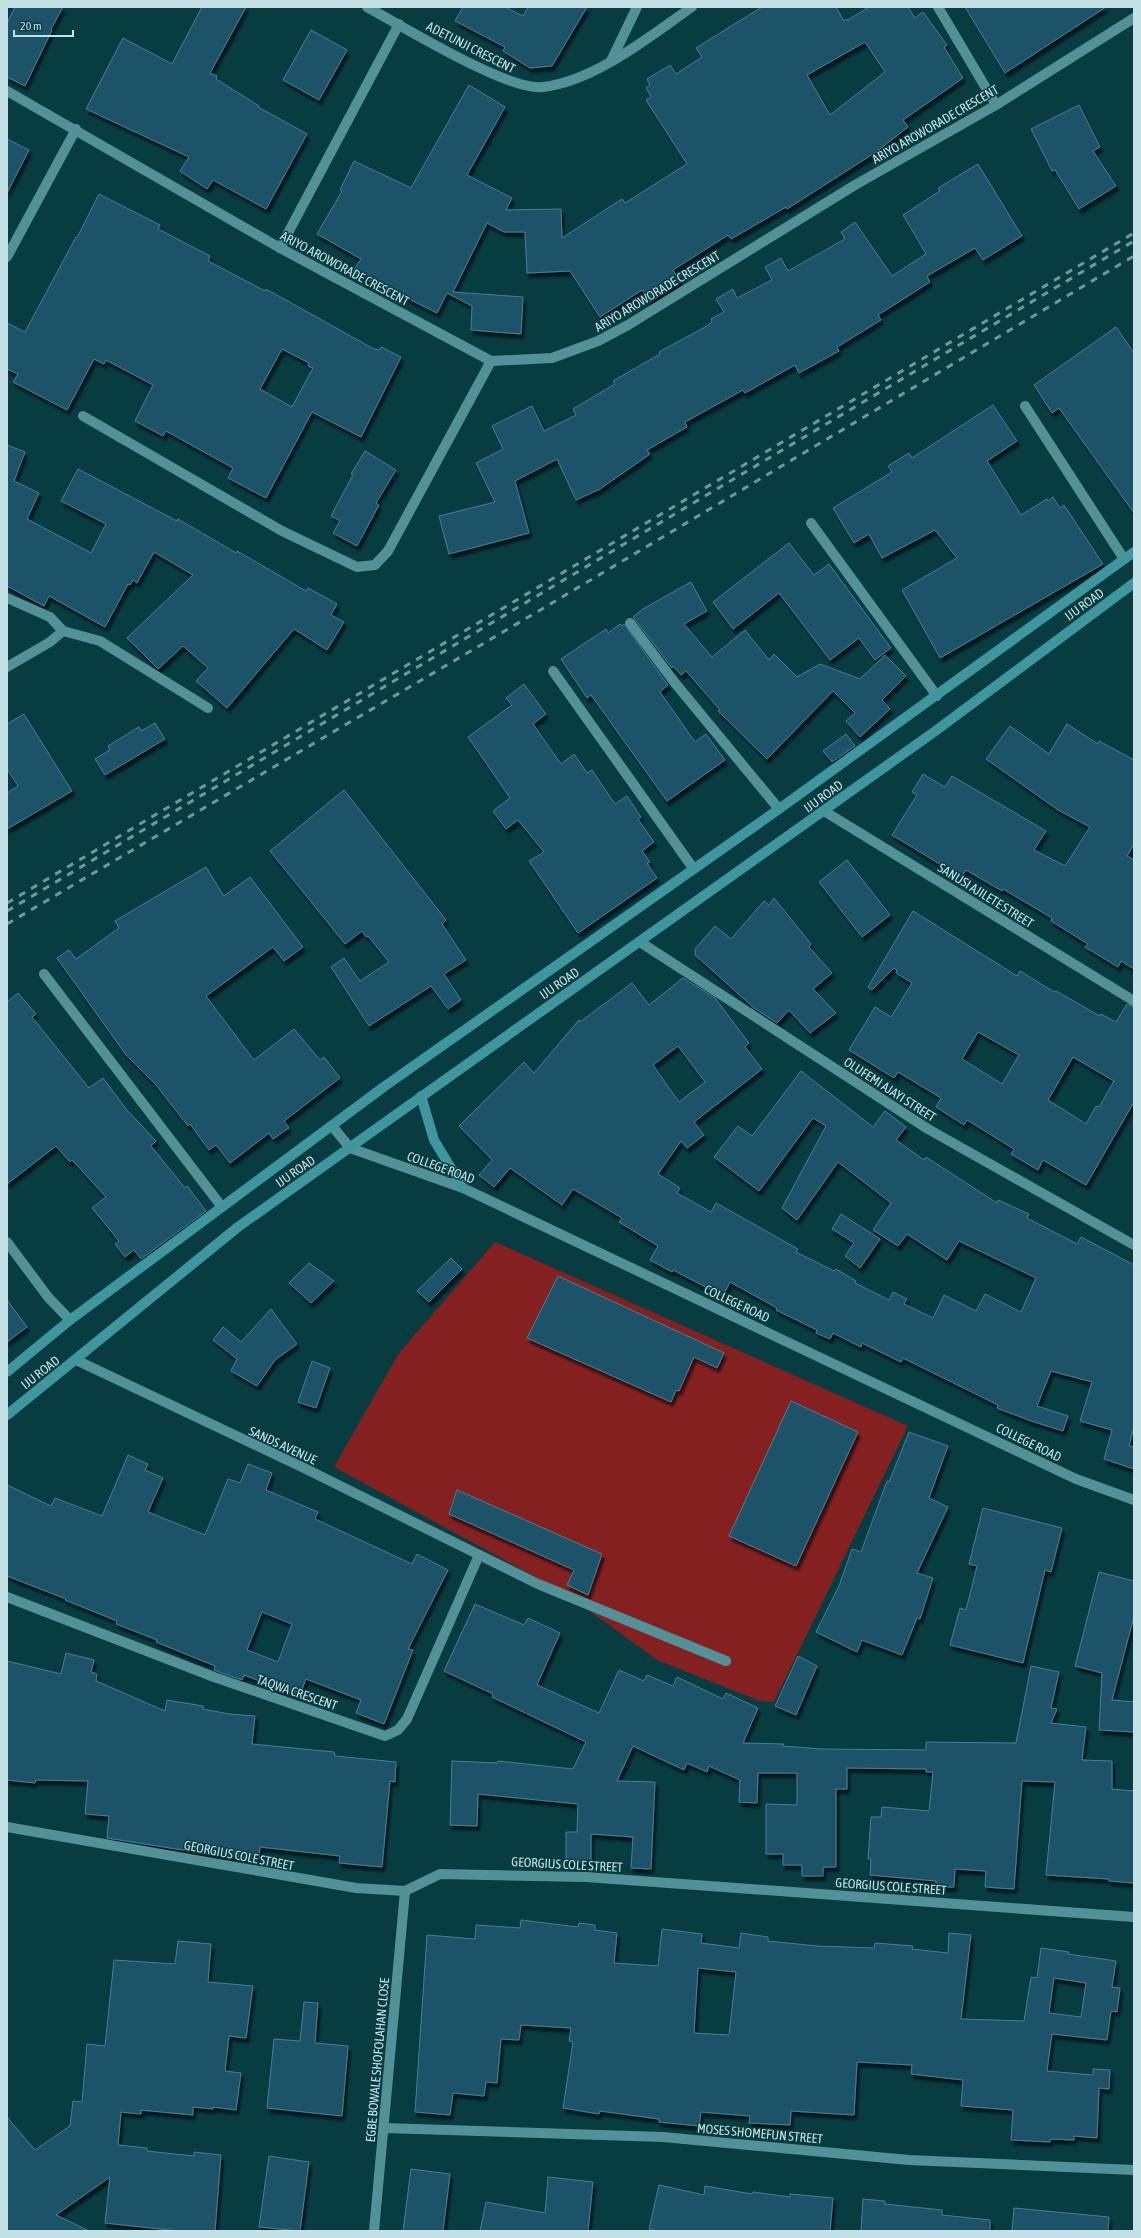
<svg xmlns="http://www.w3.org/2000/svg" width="1141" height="2238" viewBox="0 0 1141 2238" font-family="'Asap Condensed',sans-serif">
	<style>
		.green { fill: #842120 }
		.building { fill: #1d5367; stroke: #4a7e93; fill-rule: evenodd; filter: url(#shadow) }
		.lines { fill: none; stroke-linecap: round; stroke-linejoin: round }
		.minor { stroke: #539198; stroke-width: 10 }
		.secondary { stroke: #40969e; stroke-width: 10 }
		.rail { stroke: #70989c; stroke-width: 3; stroke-dasharray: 7 7; stroke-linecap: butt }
		.labels { text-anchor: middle; stroke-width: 3; stroke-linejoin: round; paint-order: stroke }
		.street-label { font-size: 13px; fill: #c4e2e6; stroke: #073c41 }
	</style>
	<defs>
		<filter id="shadow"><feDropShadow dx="2.5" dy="4.5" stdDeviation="1" flood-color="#0009"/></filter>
	</defs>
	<rect width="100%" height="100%" fill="#073c41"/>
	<path class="green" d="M495,1242L908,1426L774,1702L760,1701L657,1660L565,1593L334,1467L399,1353Z"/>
	<g class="building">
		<path d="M15,7H63L51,29L52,30L25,86L7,77V23Z"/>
		<path d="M202,7H246L210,73L217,76L216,79L259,106L258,107L307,134L266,209L213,180L207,189L180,171L189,157L86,109L123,38L172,64Z"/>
		<path d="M463,7H505L523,16L528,7H587L552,66L530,68L503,51L505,47L455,21Z"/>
		<path d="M762,7H836L844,21L847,19L848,20L869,7H908L915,18L923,12L947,45L944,47L963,78L903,120L908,127L876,152L787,209L786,207L731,239L728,235L673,270L680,282L650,302L642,290L600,317L570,271L527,273L525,232H504L487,223L453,292L523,297L521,334L471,330L472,306L447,293L437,313L391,290L389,293L353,271L361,259L317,234L342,191L340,190L354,161L411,188L469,85L505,107L467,175L512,198L506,210L561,209L562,238L622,199L625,203L687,164L646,100L651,97L646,88L650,85L647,79L670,65L676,74L702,57L696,48ZM865,42L885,72L830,115L807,75Z"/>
		<path d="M965,7H1106L1005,73Z"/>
		<path d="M311,30L347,50L319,100L283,80Z"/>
		<path d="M1079,105L1100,147L1093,151L1116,186L1079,209L1055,170L1052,171L1031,129Z"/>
		<path d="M7,139L29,150L7,193Z"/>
		<path d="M978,164L1022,236L983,260L975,248L927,276L930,282L878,315L881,320L837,347L839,351L799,373L795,365L745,393L743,390L685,422L687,427L647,450L650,454L600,489L576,500L557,459L515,481L529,533L449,554L439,516L495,502L476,463L503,449L492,426L532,406L544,431L576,415L573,409L615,384L613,381L660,354L659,352L707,326L712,322L711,319L724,312L716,299L733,289L737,298L772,280L765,267L781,258L788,271L845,239L841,232L855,222L892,276L926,254L903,215L940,191L938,188Z"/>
		<path d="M99,194L160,225L158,229L210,256L208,261L265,291L266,289L372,348L379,350L381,347L401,357L361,437L312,412L266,498L228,478L233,468L166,431L163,436L135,421L153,385L106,360L104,364L94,359L67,410L13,382L18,374L7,369V323L25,332L76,237L77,238ZM282,349L309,363L308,366L313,368L292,407L260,389Z"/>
		<path d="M1116,327L1134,353V513L1059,408L1052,413L1034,385Z"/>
		<path d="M993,405L1017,441L987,461L1021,515L1047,499L1048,501L1053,497L1060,508L1064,505L1103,564L940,658L902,590L957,558L935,530L882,558L869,534L854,543L833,508L892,472L888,466L909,453L912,458Z"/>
		<path d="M7,445L25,452L14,481L39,493L27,519L91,553L106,524L61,501L78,469L177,521L178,519L236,553L237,551L306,591L308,588L337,604L331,615L344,622L327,650L294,629L227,708L196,681L208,668L183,646L158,669L127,638L193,575L154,552L137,583L133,580L130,585L128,584L105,627L49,596L44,606L7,586Z"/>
		<path d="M365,451L396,470L376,503L379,505L357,546L333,533L340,521L331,516L353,475L351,474Z"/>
		<path d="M789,543L814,575L829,564L891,648L875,660L859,638L830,660L779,593L733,629L713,602Z"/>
		<path d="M691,582L707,611L684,624L712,657L745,630L769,660L774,654L797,677L820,664L860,679L885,655L906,676L882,700L890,709L860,737L846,721L855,713L833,691L767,759L718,711L720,710L686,671L681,675L673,666L672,668L633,617L643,609Z"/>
		<path d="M620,624L622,626L624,624L668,685L660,692L695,742L706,734L725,760L667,801L591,695L587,698L561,659L606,629L608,633Z"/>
		<path d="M524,684L546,714L533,724L561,764L574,754L587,773L592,770L615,804L627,796L641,817L638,819L654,842L642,851L650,862L647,863L657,878L578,933L529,861L544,852L518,820L506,829L493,811L510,798L468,737L512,705L506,698Z"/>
		<path d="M24,714L72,791L7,829V793L18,786L7,769V724Z"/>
		<path d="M155,723L165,739L105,775L95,759L110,750L108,746L139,727L141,731Z"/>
		<path d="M1067,724L1098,744L1099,741L1134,760V844L1127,856L1134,860V969L1121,961L1118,967L1085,947L1088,944L1051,921L1052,918L1003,889L1002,891L966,870L961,877L892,835L917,795L912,792L923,774L945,787L952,776L1046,831L1034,850L1065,866L1090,827L1058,810L986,759L1010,726L1049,754Z"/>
		<path d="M846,734L855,746L832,762L823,751Z"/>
		<path d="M344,790L446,920L442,924L466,960L444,974L461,1000L448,1009L431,986L369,1026L331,967L344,958L360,981L389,962L368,936L366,937L362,931L345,944L270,851Z"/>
		<path d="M847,860L890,915L862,937L819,882Z"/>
		<path d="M206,867L224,896L250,877L303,947L284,961L273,947L206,996L254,1060L294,1029L320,1060L324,1057L340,1078L284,1121L289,1128L273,1139L269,1133L230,1163L216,1145L209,1150L190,1124L188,1126L156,1085L126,1055L57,958L69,950L76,959L119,928L115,921Z"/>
		<path d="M774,898L811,944L809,947L832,973L813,989L836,1013L810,1033L789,1010L777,1023L754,1008L695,955V949L715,926L731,939L764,901L769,905Z"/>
		<path d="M913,911L1017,976L1020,971L1054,992L1056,991L1100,1016L1101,1014L1116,1022L1127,1004L1134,1007V1102L1086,1185L1043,1160L1038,1170L1011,1154L1014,1149L967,1120L964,1125L936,1107L941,1098L898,1072L894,1078L849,1050L875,1007L891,1017L912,983L896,973L897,970L894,968L872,990L868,987ZM978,1032L1019,1055L1002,1084L962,1059ZM1073,1057L1114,1081L1099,1107L1096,1106L1086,1124L1048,1100Z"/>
		<path d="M683,978L715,998L749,1043L745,1047L762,1069L694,1122L704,1135L687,1148L681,1141L658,1174L680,1188L677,1193L711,1212L716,1203L798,1249L796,1252L834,1271L836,1269L856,1281L855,1283L889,1300L893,1292L907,1299L904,1304L933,1318L944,1295L976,1311L985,1294L1021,1312L1036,1278L959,1241L947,1260L907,1234L898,1246L873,1230L891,1203L838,1162L797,1220L782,1208L826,1126L813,1118L759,1191L714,1157L738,1126L752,1136L801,1071L873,1127L885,1111L906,1127L896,1140L924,1160L926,1157L997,1203L998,1200L1029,1214L1027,1218L1077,1244L1081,1237L1134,1265V1427L1129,1446L1134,1447V1469L1104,1459L1112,1430L1080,1421L1092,1382L1051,1371L1037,1406L1068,1416L1063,1431L1031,1421L997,1408L998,1405L903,1358L901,1362L862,1343L861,1347L833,1333L830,1339L816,1333L817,1330L776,1310L777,1308L730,1282L723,1296L673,1270L672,1272L650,1260L658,1246L619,1222L622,1218L573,1189L562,1205L510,1168L494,1187L479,1175L492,1160L459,1126L524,1062L534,1073L579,1020L580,1022L632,983L649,1005ZM678,1046L705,1082L679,1102L653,1065Z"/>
		<path d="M18,993L36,1014L32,1017L89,1088L103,1078L127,1110L156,1141L151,1146L185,1188L187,1186L206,1211L141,1259L134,1250L125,1257L115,1244L119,1241L92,1208L106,1197L72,1160L70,1162L56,1146L7,1184V1002Z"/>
		<path d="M841,1214L880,1239L860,1268L845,1256L854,1243L832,1229Z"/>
		<path d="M451,1258L462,1269L429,1302L417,1291Z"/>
		<path d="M309,1263L334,1281L311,1303L289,1283Z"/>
		<path d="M558,1276L724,1353L717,1368L694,1357L679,1391L676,1390L671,1402L527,1338Z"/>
		<path d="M7,1300L27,1327L7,1342Z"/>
		<path d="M271,1309L297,1344L275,1360L257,1386L231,1371L237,1359L213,1340L223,1327L241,1342Z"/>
		<path d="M312,1361L330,1368L316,1408L298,1402Z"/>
		<path d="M791,1401L858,1432L796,1566L729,1536Z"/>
		<path d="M909,1432L948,1446L929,1498L948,1507L917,1573L933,1578L920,1619L917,1618L902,1655L862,1640L857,1652L816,1632L839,1586L852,1549L861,1552L887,1481L889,1482Z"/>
		<path d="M128,1455L148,1464L145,1470L163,1478L148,1512L205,1535L228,1479L240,1483L248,1464L272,1473L266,1490L318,1512L315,1519L412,1564L417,1554L448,1570L408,1649L413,1650L384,1724L356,1713L361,1700L306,1679L301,1692L297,1691L296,1695L244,1675L242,1680L222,1673L214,1670L215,1666L156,1642L157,1640L116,1624L117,1621L65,1600L66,1599L7,1576V1485L51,1506L55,1498L102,1516ZM262,1612L292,1624L278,1662L247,1650Z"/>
		<path d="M457,1490L602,1554L588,1595L567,1585L574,1570L449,1514Z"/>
		<path d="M983,1508L1062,1528L1051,1572L1045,1570L1023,1663L950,1645L960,1608L966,1610L977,1566L969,1564Z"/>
		<path d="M1099,1572L1134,1581V1616L1112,1700L1134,1702V1732L1099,1730L1102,1673L1075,1666Z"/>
		<path d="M475,1604L524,1625L528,1618L560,1633L537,1685L599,1713L619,1670L644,1681L647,1675L673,1686L677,1677L723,1699L726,1693L758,1708L743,1743L784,1744L782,1746L822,1749L926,1750V1742L1016,1743L1031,1666L1059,1672L1051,1708L1057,1709L1051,1723L1086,1727L1082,1760L1112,1761V1789L1134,1791V1883L1109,1881V1879L1046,1875L1055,1782L1022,1781L1014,1889L985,1887L986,1871L955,1869L954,1887H936V1881L870,1875L871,1859H868L871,1817H881L882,1807L929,1811L933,1772H926V1769L847,1768V1789H836V1867H823V1876H802V1865H783V1854H766V1804L797,1805V1773H758L757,1803L739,1802L740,1780L709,1766L707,1772L687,1763L684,1770L633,1746L617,1781L655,1782L651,1869L631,1868L633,1837L591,1834V1862H566V1832H577L578,1804L478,1794L477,1826L450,1825L452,1761L498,1763V1761L573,1769L586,1742L492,1697L493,1694L444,1671Z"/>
		<path d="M66,1653L94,1660L91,1672L97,1674L96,1681L165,1711L167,1700L203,1706V1709L229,1714L255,1716L252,1744L334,1752L335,1756L396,1762L395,1782L390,1781L382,1867L339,1863L340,1856L260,1847L259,1859L214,1855L107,1838L109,1816L85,1814L88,1781L36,1780L35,1783L7,1780V1661L61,1674Z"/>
		<path d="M798,1656L817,1666L796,1715L775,1706Z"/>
		<path d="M521,1920L578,1927L579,1923L595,1925V1930L617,1933L614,1963L658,1966L662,1929L702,1934L701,1943L739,1948L741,1933L768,1937V1941L817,1946L874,1948L875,1943L913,1946L912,1949L948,1953L949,1933L971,1935L961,2019L1024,2021L1031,1977L1037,1978L1041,1948L1069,1952L1068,1954L1116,1961L1112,1987L1120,1988L1117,2012L1111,2011L1107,2040L1052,2034L1047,2071L1093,2075V2069L1110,2070L1109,2089L1099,2088L1097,2138L1074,2136V2140L1051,2139L1050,2142L1011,2140L1013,2110L961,2106L963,2080L911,2074L912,2065L857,2062L854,2115L791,2111L790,2125L749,2123L750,2116L701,2112L699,2126L659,2122V2119L600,2111L599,2114L563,2108L573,2042L569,2041L571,2028L521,2025L519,2040L501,2039L497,2083L486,2082L484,2096L453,2093L450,2115L415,2112L427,1935L475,1939L476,1925L520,1928ZM698,1968L736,1972L729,2035L694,2033ZM1054,1978L1086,1983L1081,2017L1049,2013Z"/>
		<path d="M178,1941L211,1944L208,1982L253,1986L246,2038L229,2036L225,2071L241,2073L236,2110L213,2107V2109L193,2107V2115L141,2110V2114L121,2112L118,2145L147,2148V2151L194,2156V2152L221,2155L215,2231H179L105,2223L110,2177L56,2215L89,2231H7V2117L35,2150L70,2126L73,2101L82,2102L87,2044L105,2046L114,1960L175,1964Z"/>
		<path d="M304,2002L318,2003L315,2043L348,2046L342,2116L267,2108L274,2039L300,2041Z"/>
		<path d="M269,2156L309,2162L300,2231L259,2227Z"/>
		<path d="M411,2169L450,2174L443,2231H403Z"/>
		<path d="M548,2177L593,2182L588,2231H480L486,2202L545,2213Z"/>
		<path d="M659,2185L704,2195L705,2186L752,2194L753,2192L790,2197V2194L833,2198L830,2231H658L649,2229Z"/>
		<path d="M863,2199L885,2201V2204L942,2210V2215L990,2220V2231H861Z"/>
		<path d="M1014,2208L1109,2217L1108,2231H1012Z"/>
	</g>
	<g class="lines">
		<g class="minor">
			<path d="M367,7C402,26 509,92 543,87C595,81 650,36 692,7"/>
			<path d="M938,7L996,105"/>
			<path d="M611,61L637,7"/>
			<path d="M7,91L280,248L491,361L552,358L598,341L628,325L855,185L996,105L1134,18"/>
			<path d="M280,248L399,24"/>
			<path d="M7,257L76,129"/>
			<path d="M1025,406L1124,559"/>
			<path d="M83,416L282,531L357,567L375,565L388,551L491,361"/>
			<path d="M811,523L937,696"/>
			<path d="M7,598L50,617L63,631"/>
			<path d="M630,623L675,683L779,809"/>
			<path d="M63,631L100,641L208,708"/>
			<path d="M7,667L50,642L63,631"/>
			<path d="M553,671L693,868"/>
			<path d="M824,811L1134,1001"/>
			<path d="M640,942L928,1129L1134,1245"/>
			<path d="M44,974L222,1207"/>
			<path d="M333,1127L350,1148L463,1188L1076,1479L1134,1500"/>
			<path d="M7,1242L48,1297L70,1320"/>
			<path d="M76,1360L304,1468L538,1584L726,1661"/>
			<path d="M7,1597L214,1677L385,1736L398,1730L407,1719L479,1555"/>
			<path d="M7,1827L356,1888L405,1891L440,1874L586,1877L1134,1917"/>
			<path d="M384,2128L663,2137L909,2160L1134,2170"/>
			<path d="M374,2231L405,1891"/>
		</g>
		<g class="secondary">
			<path d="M421,1096L434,1140L463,1188"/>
			<path d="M7,1372L70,1320L385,1086L779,809L1134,552"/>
			<path d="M7,1415L238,1227L934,732L1134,583"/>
		</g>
		<g class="rail">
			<path d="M7,903L1134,233"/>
			<path d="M7,911L1134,241"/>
			<path d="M7,924L542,609L1134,256"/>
		</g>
	</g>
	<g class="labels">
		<g class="street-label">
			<text transform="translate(471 47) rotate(27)" y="5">ADETUNJI CRESCENT</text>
			<text transform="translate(935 124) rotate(-30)" y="5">ARIYO AROWORADE CRESCENT</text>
			<text transform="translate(345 268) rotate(28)" y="5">ARIYO AROWORADE CRESCENT</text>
			<text transform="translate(657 291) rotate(-31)" y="5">ARIYO AROWORADE CRESCENT</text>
			<text transform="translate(1084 604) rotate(-36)" y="5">IJU ROAD</text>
			<text transform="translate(823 796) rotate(-36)" y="5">IJU ROAD</text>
			<text transform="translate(986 895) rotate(32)" y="5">SANUSI AJILETE STREET</text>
			<text transform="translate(559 983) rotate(-35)" y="5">IJU ROAD</text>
			<text transform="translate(890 1089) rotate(33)" y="5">OLUFEMI AJAYI STREET</text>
			<text transform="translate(441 1167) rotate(20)" y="5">COLLEGE ROAD</text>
			<text transform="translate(295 1171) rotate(-35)" y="5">IJU ROAD</text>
			<text transform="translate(737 1303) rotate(25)" y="5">COLLEGE ROAD</text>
			<text transform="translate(40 1372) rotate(-38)" y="5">IJU ROAD</text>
			<text transform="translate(1029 1442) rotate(26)" y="5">COLLEGE ROAD</text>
			<text transform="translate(283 1445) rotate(25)" y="5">SANDS AVENUE</text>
			<text transform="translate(297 1692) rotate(19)" y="5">TAQWA CRESCENT</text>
			<text transform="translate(239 1855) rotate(11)" y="5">GEORGIUS COLE STREET</text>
			<text transform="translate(567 1864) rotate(3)" y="5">GEORGIUS COLE STREET</text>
			<text transform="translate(891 1886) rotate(4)" y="5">GEORGIUS COLE STREET</text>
			<text transform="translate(377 2060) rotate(-85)" y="5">EGBE BOWALE SHOFOLAHAN CLOSE</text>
			<text transform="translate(760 2133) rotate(5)" y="5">MOSES SHOMEFUN STREET</text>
		</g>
	</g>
	<rect width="1141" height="2238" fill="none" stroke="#c4e2e6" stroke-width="16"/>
	<path d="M14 30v6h59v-6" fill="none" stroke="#c4e2e6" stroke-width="2"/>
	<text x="20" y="30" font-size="12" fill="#c4e2e6" stroke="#073c41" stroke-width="3" paint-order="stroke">20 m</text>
</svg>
